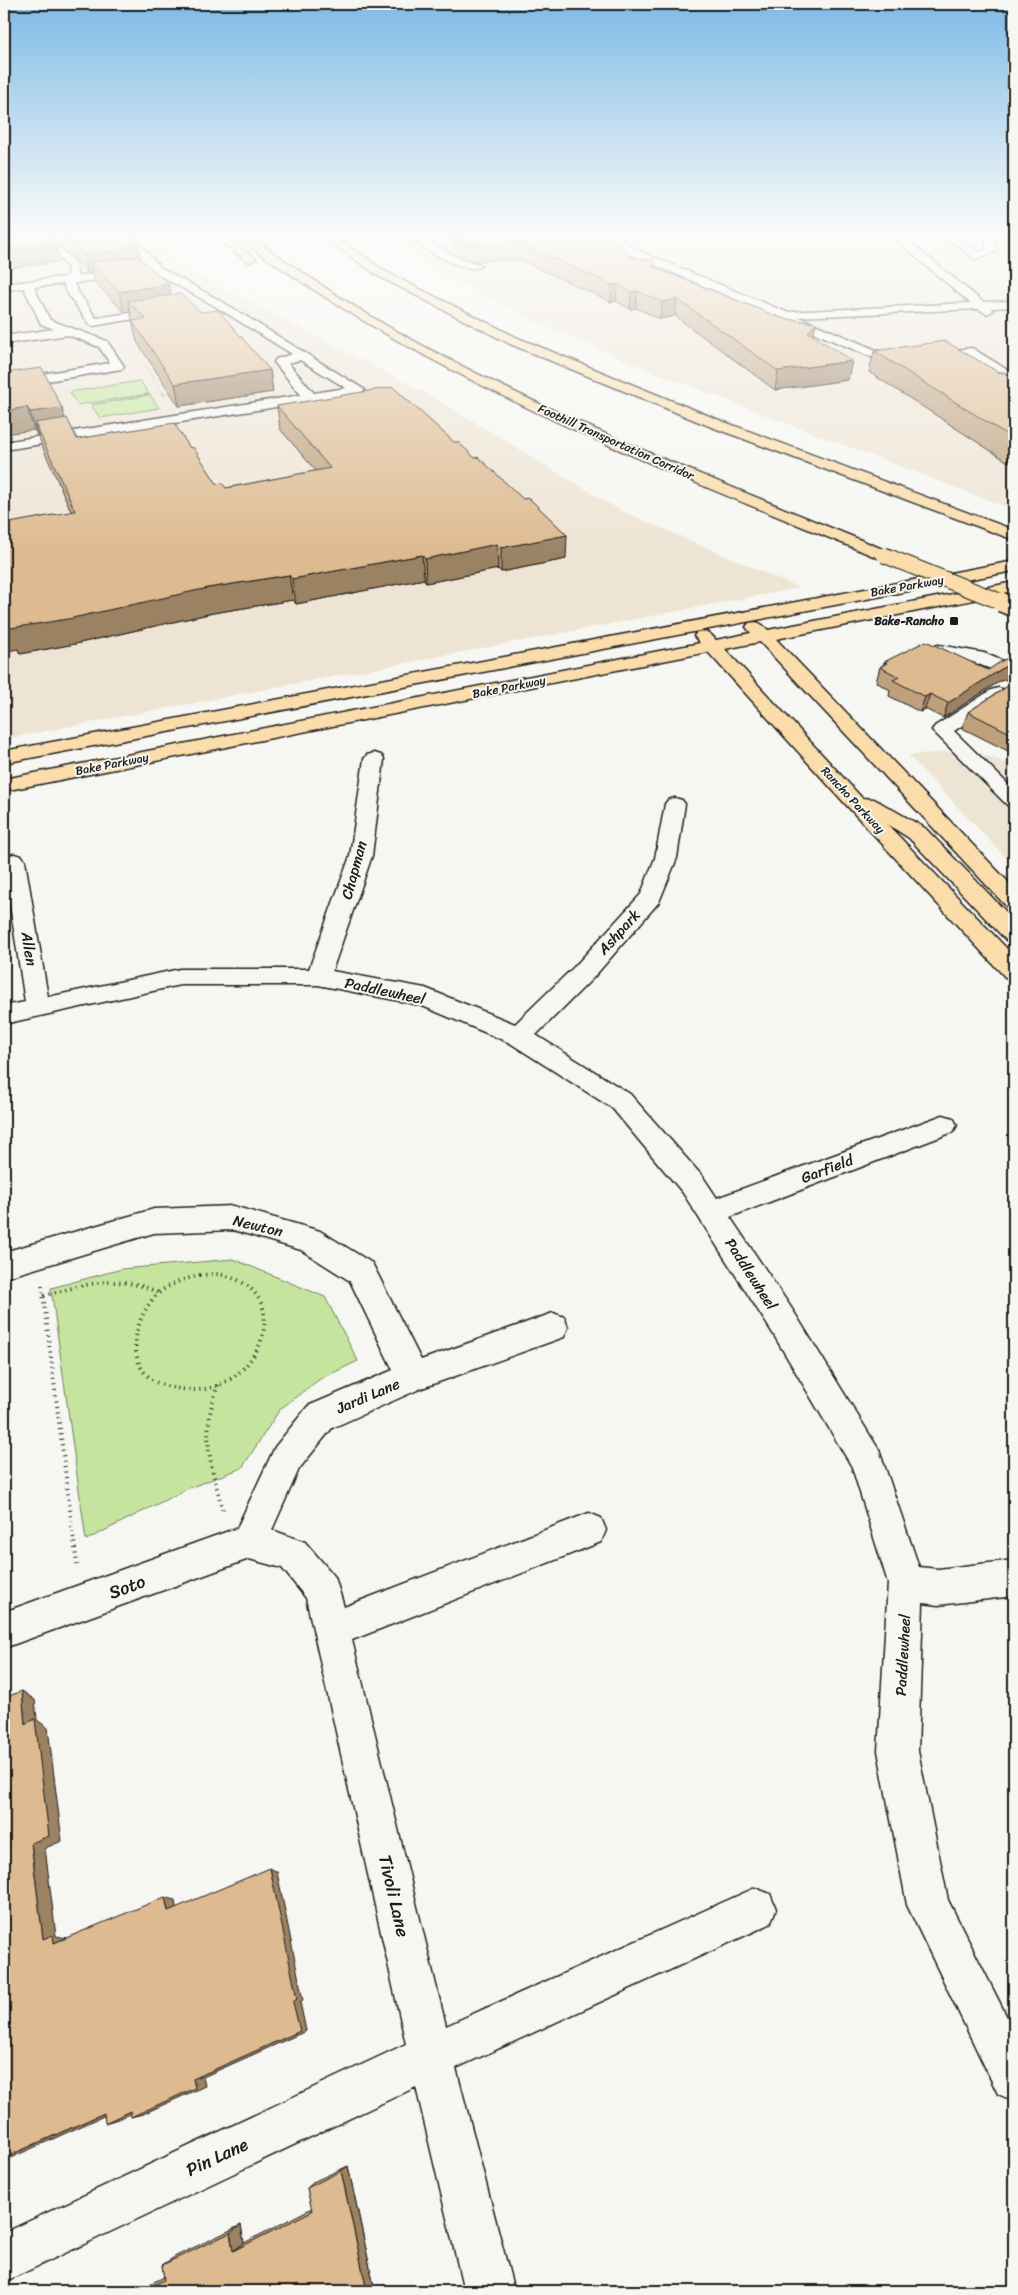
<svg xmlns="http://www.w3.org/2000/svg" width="1018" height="2295" viewBox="0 0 1018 2295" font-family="Sriracha,sans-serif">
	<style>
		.built { fill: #eee4d4 }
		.green { fill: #c5e59e; stroke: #70805d }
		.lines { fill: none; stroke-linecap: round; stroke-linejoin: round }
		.minor-casing { stroke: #1c1c1c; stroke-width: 3 }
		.major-casing { stroke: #1c1c1c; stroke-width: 3 }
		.highway-casing { stroke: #1c1c1c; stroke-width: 3 }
		.path-far2 { stroke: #1c1c1c; stroke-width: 1; stroke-dasharray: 0.5 2; stroke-linecap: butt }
		.path-far1 { stroke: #1c1c1c; stroke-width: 2; stroke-dasharray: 0.5 2; stroke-linecap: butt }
		.path { stroke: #1c1c1c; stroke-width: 4; stroke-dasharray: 1 4.5; stroke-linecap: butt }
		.minor { fill: #f6f6f2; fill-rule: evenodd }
		.major { fill: #faddab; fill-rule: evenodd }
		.highway { fill: #faddab; fill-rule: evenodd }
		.highway-bridge-far1-casing { stroke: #1c1c1c; stroke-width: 17; stroke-linecap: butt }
		.highway-bridge-casing { stroke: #1c1c1c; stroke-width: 22; stroke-linecap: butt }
		.highway-bridge-far1 { stroke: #faddab; stroke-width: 15 }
		.highway-bridge { stroke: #faddab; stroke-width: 19 }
		.wall { fill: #bea07b; stroke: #1c1c1c }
		.shaded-wall { fill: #9b8264; stroke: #1c1c1c }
		.building { fill: #ddba8f; stroke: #1c1c1c }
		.poi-dot { fill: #1c1c1c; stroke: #f6f6f2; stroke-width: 2 }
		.labels { text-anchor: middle; stroke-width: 4; stroke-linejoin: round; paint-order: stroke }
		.far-street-label { font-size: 12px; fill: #1c1c1c; stroke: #f6f6f2 }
		.far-poi-label { font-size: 12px; font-weight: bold; fill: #1c1c1c; stroke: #f6f6f2; text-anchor: end }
		.street-label { font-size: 15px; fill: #1c1c1c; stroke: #f6f6f2 }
		.near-street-label { font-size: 18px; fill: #1c1c1c; stroke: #f6f6f2 }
	</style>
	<rect width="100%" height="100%" fill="#f6f6f2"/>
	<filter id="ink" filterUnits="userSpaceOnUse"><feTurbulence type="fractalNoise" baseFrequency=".02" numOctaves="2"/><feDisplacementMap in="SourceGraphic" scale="10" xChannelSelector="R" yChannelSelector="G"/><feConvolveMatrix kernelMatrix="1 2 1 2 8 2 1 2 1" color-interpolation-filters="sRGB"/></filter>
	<g filter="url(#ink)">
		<path class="built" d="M4 234H145L181 266 431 396 618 509 799 588 4 739Z
			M387 234H1014V510L646 369 536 322 428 267Z
			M969 750 1014 765V866L908 755Z"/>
		<path class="green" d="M140 381 149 394 77 405 70 392Z
			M150 395 159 408 100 418 91 405Z
			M233 1259 325 1297 358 1361 320 1379 280 1409 242 1468 189 1488 86 1540 51 1288 122 1269Z"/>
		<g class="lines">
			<defs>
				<path id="minor" d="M33 234H44L76 263 77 276 135 271V275L131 276 74 283 77 290 96 318 169 307 175 310 169 313 93 326 89 324 65 290 64 284 34 287 50 320 107 341 124 366 122 369 4 388V380L110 363 99 347 68 335 4 344V336L54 329 41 324 24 288 4 290V284L65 277 68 274 67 266Z
					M120 234H131L161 268 221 301 365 390 358 394 4 450V442L301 395 274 362 276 359 292 354 213 305 153 272ZM300 360 346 388 314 393 288 363Z
					M405 234H417L464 261 480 264 481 266C469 277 415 245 405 234Z
					M608 234H619L634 249 786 312 970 303 889 234H900L983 302 1014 301V307L991 308 993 311 987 314 978 309 798 317 881 352 905 356 972 348 1014 374V383L966 355 905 364 874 358 626 253Z
					M950 234H962L959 237 977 252 987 249 985 238 979 234H992L995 237 997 251 975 259 948 239 947 237Z
					M939 645 984 653 1012 665 1014 670 1006 675 973 662 933 654 930 650 933 646Z
					M998 688 1005 690 1007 694 1005 698 954 731 1014 790V807L1007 805 932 730 935 726 991 690Z
					M374 753 381 755 384 759 372 856 332 971 425 988 515 1024 576 965 641 894 655 858 665 804 668 800 675 798 682 800 685 804 677 858 659 902 594 977 536 1035 630 1094 703 1177 717 1198 943 1115 953 1118 957 1125 953 1132 730 1217 794 1312 879 1450 919 1567 938 1569 1014 1560V1596L938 1605 923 1603 918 1751 948 1900 1014 2031V2101L998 2094 907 1905 878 1751 888 1583 852 1467 772 1332 683 1193 612 1108 510 1043 420 1005 318 985H180L4 1024V1006L25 1002 4 866 6 856 14 854 22 856 25 861 48 997 180 969H309L350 856 364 759 367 755Z
					M233 1206 320 1231 372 1263 421 1360 553 1313 564 1317 568 1327 564 1337 422 1388 332 1428 299 1469 272 1530 305 1542 335 1577 344 1607 589 1513 601 1518 606 1530 601 1542 352 1640 446 2026 755 1888 770 1894 776 1909 770 1924 456 2068 514 2291H464L416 2087 4 2282V2233L406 2044 306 1598 282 1568 249 1559 4 1648V1612L237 1528 275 1447 308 1406 393 1370 350 1281 301 1250 233 1230 154 1233 4 1278V1252L154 1209Z"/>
				<path id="major" d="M1014 561V571L4 763V751Z
					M1014 582V592L776 639 1014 888V908L1006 906 760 642 725 649 862 798 874 799 925 828 1014 920V942L1006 940 909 838 887 824 1014 956V979L1005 977 849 808 708 652 4 791V779L700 643 694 636 697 632C707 630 710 633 716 640L751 633 746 627 749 623C758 621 761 623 768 630Z"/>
				<path id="highway" d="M211 234H223L256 259 251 262 247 261Z
					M235 234H247C295 268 344 302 396 331 554 419 723 483 890 552L892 555 890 558H878C697 483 512 412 344 309 317 292 291 275 265 257 255 250 243 243 235 234Z
					M319 234H331L388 273 518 338 719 420 1014 530V540L709 426 510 344 380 277Z"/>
			</defs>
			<use href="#minor" class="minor-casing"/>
			<use href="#major" class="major-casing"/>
			<use href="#highway" class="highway-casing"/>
			<path class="path-far2" d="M144 365 164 395"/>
			<path class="path-far1" d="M163 393 166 397"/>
			<path class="path" d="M200 1275C207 1275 216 1273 223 1275 300 1294 258 1388 196 1390 188 1390 178 1389 170 1387 122 1377 130 1319 159 1293 170 1283 186 1279 200 1275Z
				M42 1286 77 1565
				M44 1296C85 1284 119 1273 159 1293
				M218 1385C200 1436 210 1461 223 1511"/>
			<use href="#minor" class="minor"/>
			<use href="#major" class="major"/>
			<use href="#highway" class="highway"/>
			<defs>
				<path id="highway-bridge-far1" d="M884 555 1004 603"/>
				<path id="highway-bridge" d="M1001 602 1014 607"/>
			</defs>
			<use href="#highway-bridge-far1" class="highway-bridge-far1-casing"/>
			<use href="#highway-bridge" class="highway-bridge-casing"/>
			<use href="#highway-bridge-far1" class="highway-bridge-far1"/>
			<use href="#highway-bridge" class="highway-bridge"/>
		</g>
		<path class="wall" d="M46 234H129L138 245 141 259 171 295 201 312 270 370 273 392 179 406 137 342 130 311 124 312 95 282 93 272 87 273 77 262Z
			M447 234H609L632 258 655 260 654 267 781 318 816 323 813 336 848 380 775 390 675 316 660 319 636 308 630 309 616 301 611 302 520 260 476 261 463 258Z
			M874 351 1014 374V461L1008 462 869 372Z
			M4 373 65 419 77 439 190 448 217 484 226 488 316 471 280 429 277 406 566 559 501 572 498 569 426 583 424 579 296 604 293 600 213 613 75 644 20 654 18 649 71 511 42 446 38 435H37Z
			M1014 660V681L1009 679 1000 681 943 718 925 709 920 712 889 696 890 690 876 682 880 667 883 665 884 662 988 670Z
			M1014 682V754L962 728 968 712Z
			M348 2166 375 2291H135L164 2277 162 2265 176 2256 241 2225 244 2243 312 2208 307 2188 315 2181Z"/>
		<path class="shaded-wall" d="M56 243 60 262 4 269V250Z
			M138 245 141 264 90 262 93 272 87 273 82 254Z
			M169 284 173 304 128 301 130 311 124 312 119 292Z
			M617 284 616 301 611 302 612 285Z
			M637 291 636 308 630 309 631 292Z
			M677 299 675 316 660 319 662 302Z
			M816 323 812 341 808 332Z
			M852 361 848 380 775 390 778 371Z
			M270 370 273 392 179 406 175 384Z
			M27 407 34 430 4 434V411Z
			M62 408 68 430 35 423 38 435H37L30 412Z
			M1014 443V461L1008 462Z
			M567 535 566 559 501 572V548Z
			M497 544 498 569 426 583 425 559Z
			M422 555 424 579 296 604 292 579Z
			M289 575 293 600 213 613 75 644 20 654 18 649 4 652V625L208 588Z
			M1014 664 1009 679 1000 681 943 718 948 703 1006 666Z
			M930 694 925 709 920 712 925 697Z
			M22 1691 35 1700 37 1720 48 1728 62 1841 45 1848 56 1936 67 1938 54 1943 43 1939 31 1843 25 1724Z
			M270 1868 277 1872 303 2000 300 2002 306 2031 203 2077 205 2086 143 2114 131 2117 193 2079 293 2002Z
			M165 1897 175 1900 177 1915 168 1911Z
			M142 2109 118 2119 105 2123 130 2111Z
			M117 2110 4 2161V2158L104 2113Z
			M348 2166 375 2291H367L341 2171Z
			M241 2225 244 2243 233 2251 230 2233Z"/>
		<path class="building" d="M4 234H46L56 243 4 250Z
			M63 234H129L138 245 126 246 129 249 82 254 73 243Z
			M457 234H609L632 258 655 260 653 267 781 318 816 323 808 332 852 361 778 371 677 299 662 302 637 291 631 292 617 284 612 285 520 244 475 245 463 242Z
			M138 257 169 284 119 292 90 262Z
			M180 294 201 312 218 310 270 370 175 384 132 321 146 319 128 301Z
			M945 341 998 372 1014 374V439L874 351Z
			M42 368 62 408 30 412 27 407 4 411V373Z
			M393 387 454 442H458L475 458 478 457 523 499 529 498 567 535 501 548 497 544 425 559 422 555 292 579 289 575 208 588 68 619 11 628 9 624 4 625V524L75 511 35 423 67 418 77 439 174 423 190 448 193 447 217 484 222 483 226 488 330 468 277 406Z
			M926 641 988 670 1005 659 1013 661 1014 660V664L1006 666 948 703 930 694 925 697 893 680 899 677 880 667 887 663 884 662Z
			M1014 682V735L968 712Z
			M22 1691 25 1724 35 1719 49 1836 31 1843 43 1939 53 1935 54 1943 165 1897 168 1911 270 1868 297 1999 293 2002 300 2031 193 2079 195 2088 131 2117 130 2111 105 2123 104 2113 4 2158V1698Z
			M341 2171 367 2291H142L164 2280 162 2265 230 2233 233 2251 312 2211 307 2188Z"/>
	</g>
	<linearGradient id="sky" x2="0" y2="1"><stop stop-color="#7fbae6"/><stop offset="0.42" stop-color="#fbfbf9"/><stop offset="1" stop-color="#fbfbf9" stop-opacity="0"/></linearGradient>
	<rect width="1018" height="555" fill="url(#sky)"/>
	<rect class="poi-dot" x="949" y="616" width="10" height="10" rx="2.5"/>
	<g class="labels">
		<g class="far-street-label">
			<text transform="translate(616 442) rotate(24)" y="4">Foothill Transportation Corridor</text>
			<text transform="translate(907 586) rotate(-10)" y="4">Bake Parkway</text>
			<text transform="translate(509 687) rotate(-11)" y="4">Bake Parkway</text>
			<text transform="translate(112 764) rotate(-11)" y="4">Bake Parkway</text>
			<text transform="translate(853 800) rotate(47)" y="4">Rancho Parkway</text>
		</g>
		<g class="far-poi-label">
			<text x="944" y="625">Bake-Rancho</text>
		</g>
		<g class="street-label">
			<text transform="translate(354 870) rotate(-75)" y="5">Chapman</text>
			<text transform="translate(619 932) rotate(-48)" y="5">Ashpark</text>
			<text transform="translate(29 949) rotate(81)" y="5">Allen</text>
			<text transform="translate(385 991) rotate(12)" y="5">Paddlewheel</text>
			<text transform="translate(827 1169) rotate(-21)" y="5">Garfield</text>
			<text transform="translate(258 1226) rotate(14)" y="5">Newton</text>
			<text transform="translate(751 1274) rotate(57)" y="5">Paddlewheel</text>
			<text transform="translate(368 1396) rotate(-23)" y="5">Jardi Lane</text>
			<text transform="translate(903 1655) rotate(-87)" y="5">Paddlewheel</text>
		</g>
		<g class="near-street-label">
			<text transform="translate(127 1587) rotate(-20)" y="6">Soto</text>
			<text transform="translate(394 1896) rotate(77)" y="6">Tivoli Lane</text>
			<text transform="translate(217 2157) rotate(-25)" y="6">Pin Lane</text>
		</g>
	</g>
	<rect width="1018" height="2295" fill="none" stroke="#f6f6f2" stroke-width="20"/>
	<rect x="10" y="10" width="998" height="2275" fill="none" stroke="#1c1c1c" stroke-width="2" filter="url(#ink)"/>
</svg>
